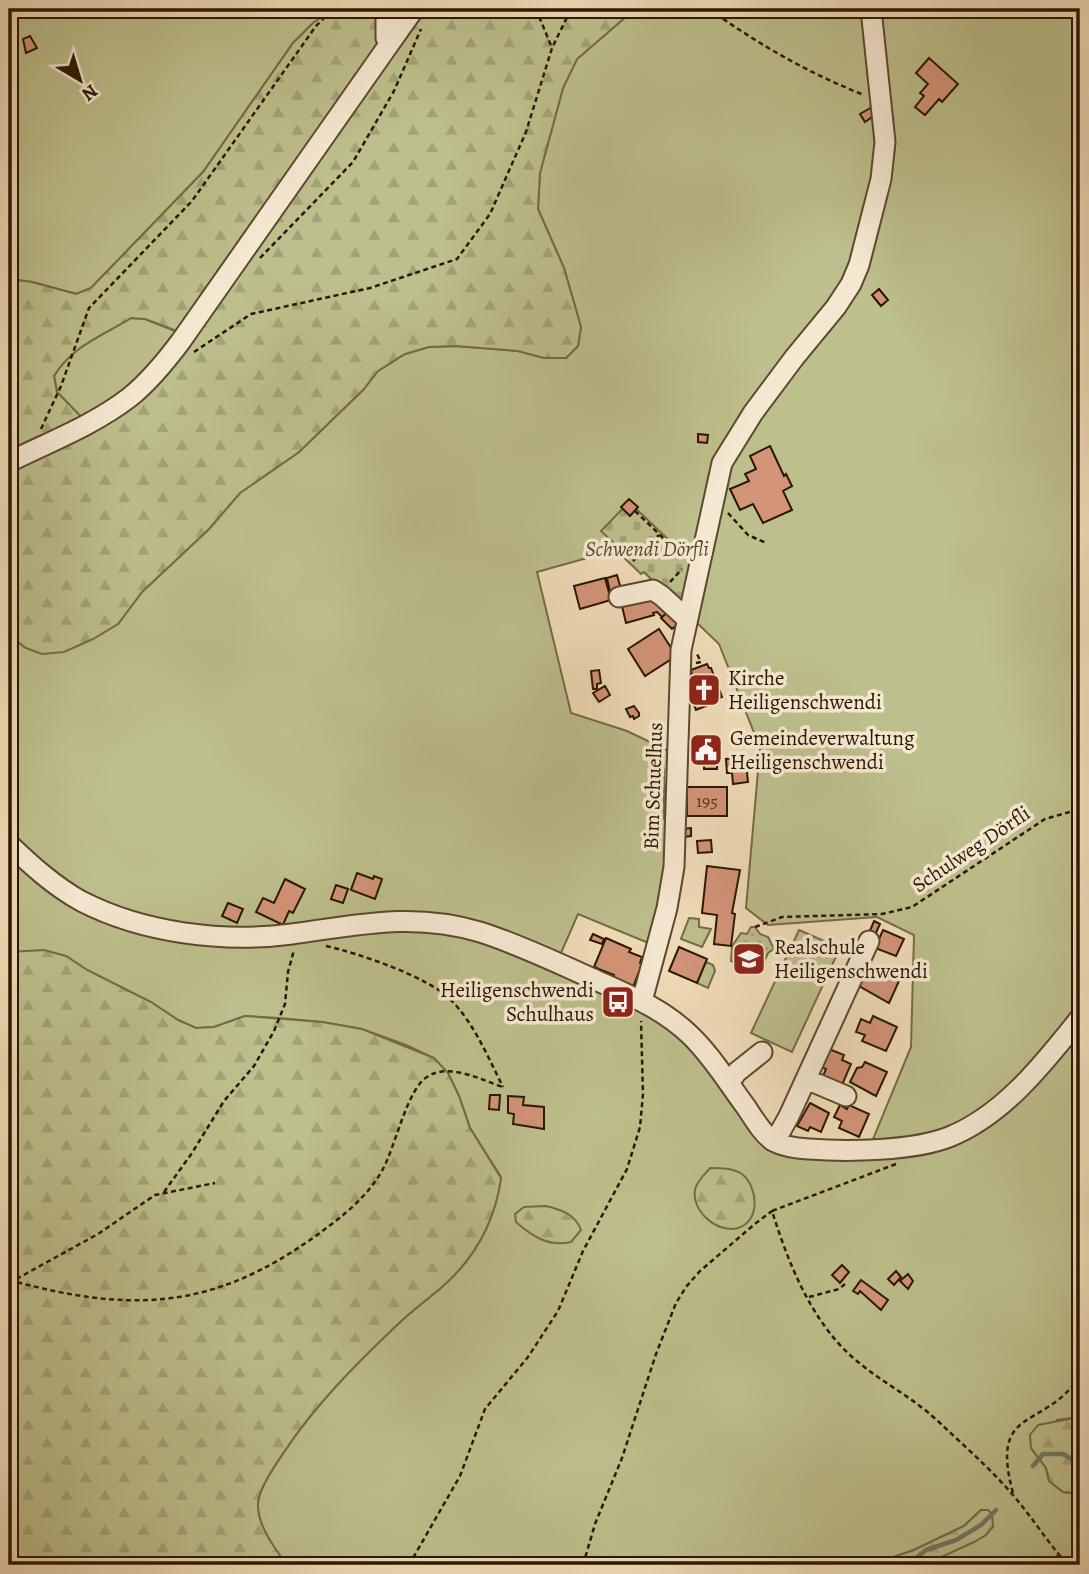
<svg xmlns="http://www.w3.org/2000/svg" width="1089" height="1574" viewBox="0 0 1089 1574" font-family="Alegreya,serif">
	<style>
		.green { fill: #bdbf8c; stroke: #746b46; stroke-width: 2; fill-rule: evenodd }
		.forest { fill: url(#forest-firs); stroke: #746b46; stroke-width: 2; fill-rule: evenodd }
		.cemetery { fill: url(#cemetery-stones); stroke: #746b46; stroke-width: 2 }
		.park { fill: url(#park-dots); stroke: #746b46; stroke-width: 2 }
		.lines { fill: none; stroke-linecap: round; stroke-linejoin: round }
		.stream { stroke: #6e7a65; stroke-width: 4.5 }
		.building { fill: #d39478; stroke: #2a1700; stroke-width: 2 }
		.minor-casing { stroke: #5c482e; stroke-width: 23 }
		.path { stroke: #2a1700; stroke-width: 2.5; stroke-dasharray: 5 3.5; stroke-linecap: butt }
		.minor { stroke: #f5e8d1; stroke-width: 19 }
		.labels { text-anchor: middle; stroke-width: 7; stroke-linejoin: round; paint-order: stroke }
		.number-label { font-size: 18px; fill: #54361e }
		.park-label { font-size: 21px; font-style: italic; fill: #56492a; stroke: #f5e8d1 }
		.poi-label { font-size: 21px; fill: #2a1700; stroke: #f5e8d1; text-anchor: start }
		.street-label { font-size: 21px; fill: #2a1700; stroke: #f5e8d1 }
	</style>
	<defs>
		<pattern id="forest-firs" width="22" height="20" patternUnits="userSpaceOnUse" patternTransform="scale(1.75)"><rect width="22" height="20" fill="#bdbf8c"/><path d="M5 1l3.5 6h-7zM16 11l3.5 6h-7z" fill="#a3a377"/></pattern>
		<pattern id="cemetery-stones" width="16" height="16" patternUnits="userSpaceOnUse" patternTransform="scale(1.75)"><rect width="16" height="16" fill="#bdbf8c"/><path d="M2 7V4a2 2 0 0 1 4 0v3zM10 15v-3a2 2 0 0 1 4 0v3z" fill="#a3a377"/></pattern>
		<pattern id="park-dots" width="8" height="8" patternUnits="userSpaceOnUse" patternTransform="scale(1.75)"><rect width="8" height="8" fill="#bdbf8c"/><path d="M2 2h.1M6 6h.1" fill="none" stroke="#a3a377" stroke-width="1.8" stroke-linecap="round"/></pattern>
	</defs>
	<rect width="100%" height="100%" fill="#f0dcb8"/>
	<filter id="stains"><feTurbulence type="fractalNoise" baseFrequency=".00286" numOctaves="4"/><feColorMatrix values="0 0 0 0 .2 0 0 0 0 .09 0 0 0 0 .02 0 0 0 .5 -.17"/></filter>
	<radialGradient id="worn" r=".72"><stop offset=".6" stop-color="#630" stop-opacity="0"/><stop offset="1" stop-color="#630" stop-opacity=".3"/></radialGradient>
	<path class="green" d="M9 9H335L314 22 293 43 203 172 91 288 77 294 32 282 9 279Z
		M635 9H1080V1417L1057 1420 1031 1448 1046 1468 1049 1481 1063 1492 1080 1494V1565H924L986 1535 981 1510 964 1526 914 1550 870 1565H287C275 1549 257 1525 258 1504 258 1489 276 1464 284 1452 315 1405 356 1364 397 1325 411 1311 427 1300 442 1287 475 1258 495 1221 501 1177L470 1128 459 1096 448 1073 434 1058 406 1045 362 1029 322 1022 279 1018 245 1016 214 1027 196 1028 178 1020 151 1002 87 970 66 956 9 952V635L26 648 118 624 142 592 209 529 240 493 299 452 363 390 378 371 405 354 429 347 455 346 518 351 544 358H566L578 346 581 327 564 268 538 209 540 173 563 88 577 59ZM618 547 719 644 760 748 746 908 768 925 877 917 914 935 911 1047 869 1149 765 1133 664 1014 557 962 578 914 656 946 675 825 664 819V770L677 769V755L627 731 571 713 537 572 616 550Z
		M131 318 145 319 185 335 87 423 57 392 54 376C72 346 102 336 131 318Z
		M689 918 699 919V927L711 929 702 947 681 939Z
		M799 930 840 948 792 1052 751 1033Z
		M706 962 713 965 715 971 708 988 697 983Z"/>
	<path class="forest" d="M335 9H402L410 13 414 9H635L577 59 563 88 540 173 538 209 564 268 581 327 578 346 566 358H544L518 351 455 346 429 347 405 354 378 371 363 390 299 452 240 493 209 529 142 592 118 624 93 639 64 652 42 654 26 648 9 635V279L32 282 76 294 91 288 203 172 293 43 314 22ZM131 318 145 319 177 331 131 397 87 423 57 392 54 376C72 346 102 336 131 318Z
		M44 950 66 956 87 970 151 1002 178 1020 196 1028 214 1027 245 1016 322 1022 362 1029 434 1058 448 1073 459 1096 470 1128 501 1178C495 1221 475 1258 442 1287 427 1300 411 1311 397 1325 356 1364 315 1405 284 1452 276 1464 258 1489 258 1504 257 1525 275 1549 287 1565H9V952Z
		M710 1168C720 1168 733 1168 742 1174 758 1187 761 1221 738 1228 718 1234 691 1211 695 1190 696 1182 705 1174 710 1168Z
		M546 1206C562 1210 575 1214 581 1230L571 1242C549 1247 533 1237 516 1222L515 1214 524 1207Z
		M1080 1417V1494L1063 1492 1049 1481 1046 1468 1031 1448 1030 1435 1038 1425Z
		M981 1510H988L992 1514 993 1527 986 1535 974 1542 924 1565H870L914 1550 964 1526Z"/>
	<path class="cemetery" d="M629 502 694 564 681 608 644 572 641 574 616 550 618 547 601 531Z"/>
	<path class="park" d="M751 927H755L760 934 768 937 774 949 768 953 759 973 731 961 732 946 741 933 747 934Z"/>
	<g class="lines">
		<path class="stream" d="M1033 1466 1043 1454H1063L1080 1464
			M892 1565 916 1558 926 1550 956 1540 981 1525 996 1510"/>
	</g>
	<path class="building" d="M30 36 37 48 26 53 23 39Z
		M929 58 958 84 942 102 939 99 925 115 915 107 924 96 920 93 928 84 916 73Z
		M872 107 876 114 865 122 860 114Z
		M879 289 888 300 881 306 872 295Z
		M698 434 708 435 707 443 698 442Z
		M770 446 784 476 786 474 792 486 783 491 792 510 763 523 753 504 740 510 730 489 749 481 745 474 756 469 750 456Z
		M629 499 638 507 630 516 621 507Z
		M617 575 621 589 610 592 607 578Z
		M605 578 611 600 580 609 574 586Z
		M657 595 671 609 662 617 657 612 653 613 654 615 626 623 621 602Z
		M671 609 680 622 672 629 661 618Z
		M659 629 675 654 673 658 645 676 628 649Z
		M707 664 709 668H711L722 697 705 703 706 706 696 710 694 705 701 703 700 700 694 702 687 682 693 680 691 670Z
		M599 670 601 683 597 684V689H593L591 671Z
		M605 686 610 695 599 702 593 693Z
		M634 706 639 713V716L634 719 633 716 630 717 626 709Z
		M695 736 718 737 717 769H704V764H694Z
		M736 758V764L746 763 748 782 733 784 732 773H727L726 759Z
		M687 787H727V816H687Z
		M691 828V836L683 837 682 829Z
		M711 840 712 852 698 853 697 841Z
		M707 866 740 870 732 913 735 914 731 946 714 944 717 915 702 913Z
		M357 873 373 879 374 876 382 879 375 899 351 890Z
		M285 879 305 889 293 913 289 911 283 925 256 912 263 898 274 903Z
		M336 885 348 889 343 903 331 899Z
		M228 903 243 909 237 923 222 916Z
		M874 921 880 924 875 935 869 933Z
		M883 930 904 939 896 956 875 948Z
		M593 934 604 939 602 944 590 940Z
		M606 938 631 949 629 952 642 957 640 963 642 964 633 987 613 979 614 975 594 967Z
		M679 947 707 959 697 983 669 971Z
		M881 967 889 971 887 975 899 981 889 1003 859 986 865 973 876 978Z
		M873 1016 897 1027 886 1051 862 1041 865 1035 856 1032 861 1019 870 1023Z
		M829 1049 844 1055 842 1060 851 1064 842 1085 823 1076 826 1069 821 1067Z
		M865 1062 887 1072 876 1096 850 1082 857 1068 862 1067Z
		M490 1095H500L499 1110 489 1109Z
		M508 1096 524 1097 523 1105 544 1107V1129L513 1124 514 1114 508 1113Z
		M810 1103 829 1113 821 1132 810 1127 808 1131 797 1126Z
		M840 1105 847 1109 849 1105 869 1114 859 1137 839 1128 842 1121 834 1117Z
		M842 1265 849 1272 840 1283 832 1275Z
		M896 1271 901 1277 894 1285 888 1279Z
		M908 1274 913 1281 908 1289 900 1281Z
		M861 1280 888 1300 881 1310 860 1291 858 1294 853 1291Z"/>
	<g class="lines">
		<defs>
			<path id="minor" d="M386 9V38L390 43 414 9
				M9 462C49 442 94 425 130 397 150 381 166 361 181 341L390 43
				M619 597 653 590 662 596 687 619
				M9 844C31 865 54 886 81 901 143 933 223 943 292 934 359 925 413 912 480 932 518 944 553 961 589 977 624 993 661 1007 690 1035 712 1056 728 1083 746 1107 754 1119 762 1133 773 1141 784 1147 797 1148 809 1149 847 1152 914 1151 949 1137 1004 1115 1044 1063 1080 1018
				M642 1001 667 908 674 867 681 650 722 463 753 413 794 358 836 307 851 284 859 265 881 179 885 142 871 9
				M806 1079 846 1096
				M729 1083 737 1072 762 1052
				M775 1141 789 1116 869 941"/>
		</defs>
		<use href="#minor" class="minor-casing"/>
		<path class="path" d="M43 9 53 12 60 9
			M536 9 552 48
			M709 9C758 44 808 73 864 95
			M260 258 353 162 394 91 421 29
			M194 352 251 314 370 288 457 259 490 214 526 132 552 48 571 9
			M41 429 61 386 89 308 192 201 316 26 333 9
			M635 511 683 557
			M728 513 748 535 766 543
			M633 561 659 535
			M670 582 682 569
			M696 663 701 662 697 654
			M755 927 782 917 882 914 912 907 1045 819 1080 809
			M326 946C358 953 428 977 450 999 474 1023 488 1057 503 1087
			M896 1164 772 1211C788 1262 810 1318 850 1355 878 1381 912 1396 940 1423 964 1446 990 1468 1012 1494 1032 1517 1048 1543 1068 1565
			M164 1192 192 1153 224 1101 254 1066 274 1031 285 1004 288 972 294 950
			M9 1280C130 1313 212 1311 317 1235 343 1216 369 1196 384 1167 395 1146 408 1088 427 1077 449 1062 481 1080 503 1087
			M9 1283 98 1234 155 1195 215 1183
			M809 1297 839 1289 845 1284
			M1013 1493C989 1404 1043 1432 1080 1376
			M1057 1555 1060 1565
			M409 1565 460 1476 485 1409 528 1357 558 1311 583 1251 627 1169 640 1127 643 1094 641 1021
			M583 1565 595 1524 622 1458 656 1354 676 1303 686 1287 700 1271 756 1223 772 1211"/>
		<use href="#minor" class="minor"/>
	</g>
	<defs>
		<symbol id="church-square" viewBox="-11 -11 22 22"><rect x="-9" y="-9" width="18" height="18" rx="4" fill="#8f2418" stroke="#f5e8d1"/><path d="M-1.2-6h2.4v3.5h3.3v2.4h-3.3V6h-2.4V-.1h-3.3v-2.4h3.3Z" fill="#fff"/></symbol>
		<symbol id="civic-square" viewBox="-11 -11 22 22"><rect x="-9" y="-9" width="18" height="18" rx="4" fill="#8f2418" stroke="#f5e8d1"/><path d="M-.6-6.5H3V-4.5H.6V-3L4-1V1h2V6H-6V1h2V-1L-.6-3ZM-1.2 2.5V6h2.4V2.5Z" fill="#fff"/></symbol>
		<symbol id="school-square" viewBox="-11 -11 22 22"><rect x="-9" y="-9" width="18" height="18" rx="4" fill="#8f2418" stroke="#f5e8d1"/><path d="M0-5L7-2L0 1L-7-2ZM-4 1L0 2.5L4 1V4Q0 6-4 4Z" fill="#fff"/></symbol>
		<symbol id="bus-square" viewBox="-11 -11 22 22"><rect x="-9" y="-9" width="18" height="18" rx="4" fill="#8f2418" stroke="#f5e8d1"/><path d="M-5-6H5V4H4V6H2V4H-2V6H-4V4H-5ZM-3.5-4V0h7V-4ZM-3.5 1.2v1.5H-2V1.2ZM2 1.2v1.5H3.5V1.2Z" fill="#fff"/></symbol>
	</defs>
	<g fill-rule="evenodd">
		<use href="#church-square" x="685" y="671" width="38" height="38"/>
		<use href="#civic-square" x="687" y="731" width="38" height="38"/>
		<use href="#school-square" x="730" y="940" width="38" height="38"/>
		<use href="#bus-square" x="599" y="983" width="38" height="38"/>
	</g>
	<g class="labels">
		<g class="number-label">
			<text x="707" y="807">195</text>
		</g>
		<g class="park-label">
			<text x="647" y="556">Schwendi Dörfli</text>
		</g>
		<g class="poi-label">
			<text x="728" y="685">Kirche<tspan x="728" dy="24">Heiligenschwendi</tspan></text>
			<text x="730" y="745">Gemeindeverwaltung<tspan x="730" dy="24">Heiligenschwendi</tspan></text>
			<text x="774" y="954">Realschule<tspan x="774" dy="24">Heiligenschwendi</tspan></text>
			<text x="594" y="997" text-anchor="end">Heiligenschwendi<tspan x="594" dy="24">Schulhaus</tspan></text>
		</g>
		<g class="street-label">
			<text transform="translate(653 786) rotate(-88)" y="7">Bim Schuelhus</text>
			<text transform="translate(971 849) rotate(-34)" y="7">Schulweg Dörfli</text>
		</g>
	</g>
	<rect width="1089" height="1574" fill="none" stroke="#f0dcb8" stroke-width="35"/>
	<rect x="10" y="10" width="1068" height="1553" fill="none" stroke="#2a1700" stroke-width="3.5"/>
	<rect x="18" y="18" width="1054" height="1539" fill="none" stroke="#2a1700" stroke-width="2"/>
	<g transform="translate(80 80) rotate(142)" stroke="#f5e8d1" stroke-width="5" paint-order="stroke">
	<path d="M0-5L12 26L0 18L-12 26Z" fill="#2a1700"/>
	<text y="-10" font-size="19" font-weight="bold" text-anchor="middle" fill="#2a1700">N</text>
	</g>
	<rect width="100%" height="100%" filter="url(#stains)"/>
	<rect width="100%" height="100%" fill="url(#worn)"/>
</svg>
